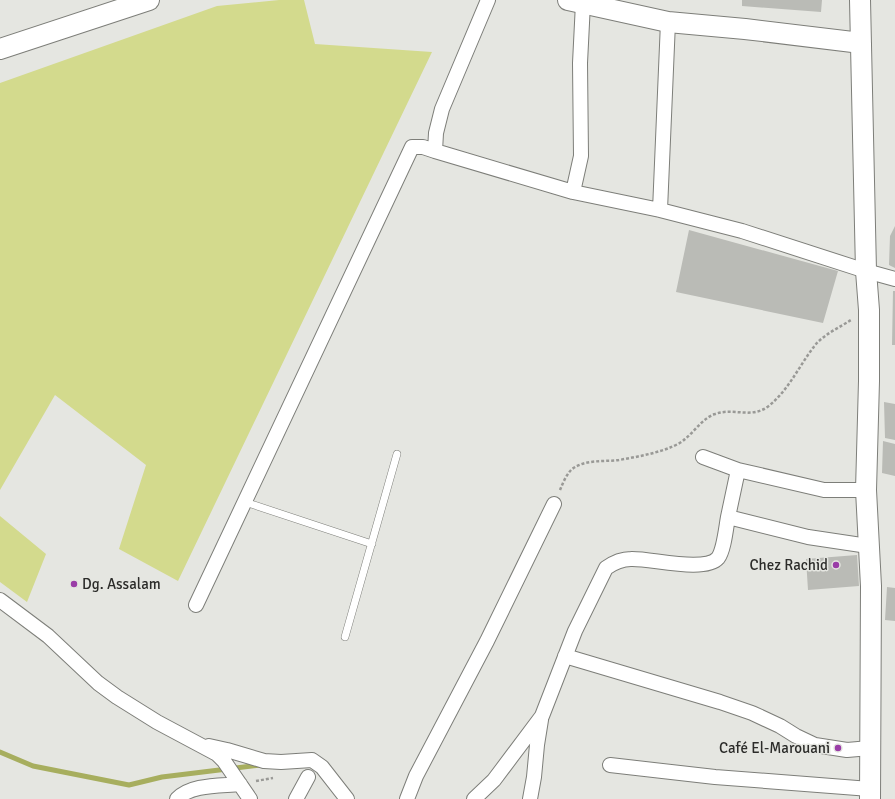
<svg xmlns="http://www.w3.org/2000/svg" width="895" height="799" viewBox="0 0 895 799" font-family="Signika,sans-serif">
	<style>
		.green { fill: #d3da8d }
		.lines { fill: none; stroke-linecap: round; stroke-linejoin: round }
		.stream { stroke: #a7ae5e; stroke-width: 5 }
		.building { fill: #babbb6 }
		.lane-casing { stroke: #7d7e79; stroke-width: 8 }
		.street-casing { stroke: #7d7e79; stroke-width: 16 }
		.secondary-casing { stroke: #7d7e79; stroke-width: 22 }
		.path { stroke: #999996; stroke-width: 2.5; stroke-dasharray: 3 2; stroke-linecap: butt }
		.lane { stroke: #fff; stroke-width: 7 }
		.street { stroke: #fff; stroke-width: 14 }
		.secondary { stroke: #fff; stroke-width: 20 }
		.poi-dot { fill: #9a3da7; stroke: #e5e6e1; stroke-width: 1.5 }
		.labels { text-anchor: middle; stroke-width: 3; stroke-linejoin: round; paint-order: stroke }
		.poi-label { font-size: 15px; fill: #2c2c2a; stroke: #e5e6e1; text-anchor: end }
	</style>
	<rect width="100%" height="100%" fill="#e5e6e1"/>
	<path class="green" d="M279 0H304L315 44 432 52 178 581 119 549 146 465 55 395 0 490V83L217 6Z
		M0 516 46 554 27 602 0 582Z"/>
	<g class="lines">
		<path class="stream" d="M0 752 33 766 129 785 162 777 261 765"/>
	</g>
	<path class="building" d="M742 0H822L821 12 742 6Z
		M895 226V268L889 265 890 236Z
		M689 230 838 271 823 323 676 292Z
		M893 291H895V345H892Z
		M884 402 895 404V440L885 438Z
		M883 441 895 444V476L882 473Z
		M857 555 859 586 808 590 806 559Z
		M887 587 895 588V621L885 620Z"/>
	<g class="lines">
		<defs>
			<path id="lane" d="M245 502 372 544
				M345 637 397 454"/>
			<path id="street" d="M488 0 442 109 436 133 435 151 573 192 660 210 742 231 866 271 895 279
				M573 192 581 156 580 63 583 3
				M660 210 668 22
				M703 457 738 470
				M728 517 738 470 824 490H866
				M0 600 48 636 98 683 117 697 157 722 217 754 224 761 250 799
				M196 605 412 147H423L435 151
				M565 656 720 702 752 713 780 726 796 736 815 745 847 750 870 748
				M209 746 227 750 264 761 281 762 312 760 322 767 347 799
				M610 765 715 777 870 789
				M177 799C191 784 220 786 240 784
				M296 799 308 777
				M407 799 416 776 487 641 554 504
				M474 799 494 780 542 716 575 631 606 568C613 563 622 559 631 559 650 558 705 573 718 558 724 550 726 528 728 517L808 537 868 546
				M530 799 534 777 537 745 541 720"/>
			<path id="secondary" d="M568 0 668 22 745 29 861 43
				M860 0 866 271 869 310V381L866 490 871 586 870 799
				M0 49 149 0"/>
		</defs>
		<use href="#lane" class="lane-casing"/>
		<use href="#street" class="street-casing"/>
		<use href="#secondary" class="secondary-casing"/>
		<path class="path" d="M560 490C563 483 566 475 572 469 586 459 603 462 619 460 636 457 653 454 669 448 674 446 681 443 685 439 695 431 703 418 715 414 734 407 752 420 770 405 790 388 800 364 816 344 825 334 840 327 851 320
			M256 781 273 778"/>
		<use href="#lane" class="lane"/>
		<use href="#street" class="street"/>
		<use href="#secondary" class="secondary"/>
	</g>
	<g class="poi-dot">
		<circle cx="836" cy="565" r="4"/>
		<circle cx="74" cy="584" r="4"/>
		<circle cx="838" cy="748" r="4"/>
	</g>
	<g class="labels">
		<g class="poi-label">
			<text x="828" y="570">Chez Rachid</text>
			<text x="82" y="589" text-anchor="start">Dg. Assalam</text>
			<text x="830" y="753">Café El-Marouani</text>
		</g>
	</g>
</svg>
